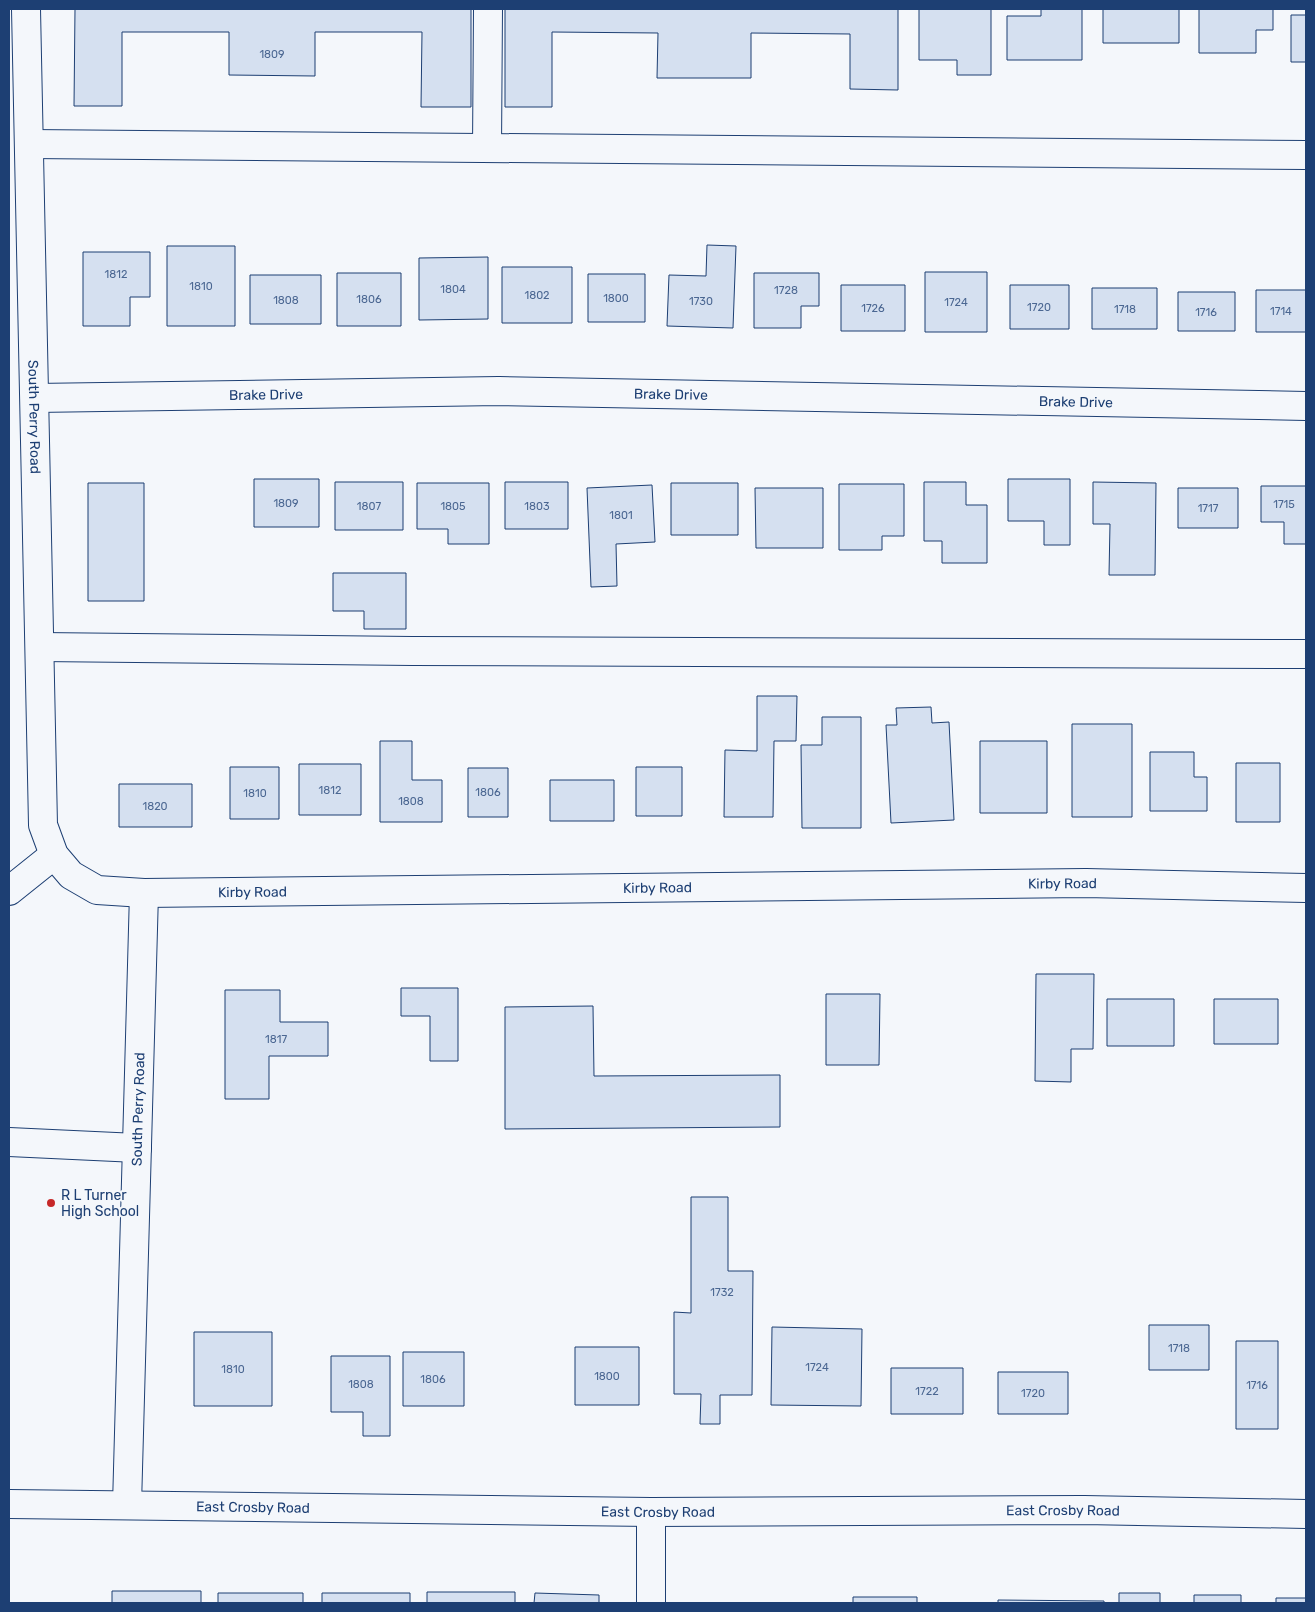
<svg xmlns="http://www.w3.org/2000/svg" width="1315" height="1612" viewBox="0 0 1315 1612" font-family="Rubik,sans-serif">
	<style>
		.building { fill: #d5e0f0; stroke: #1d3f73 }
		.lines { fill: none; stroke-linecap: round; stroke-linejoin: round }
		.minor-casing { stroke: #1d3f73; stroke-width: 30 }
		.minor { stroke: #f4f7fb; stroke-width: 28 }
		.poi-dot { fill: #c62828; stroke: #f4f7fb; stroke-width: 2 }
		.labels { text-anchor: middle; stroke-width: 4; stroke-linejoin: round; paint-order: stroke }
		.number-label { font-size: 11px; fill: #4b6792 }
		.street-label { font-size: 14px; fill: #1d3f73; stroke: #f4f7fb }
		.poi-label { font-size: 14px; fill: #1d3f73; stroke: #f4f7fb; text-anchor: start }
	</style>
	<rect width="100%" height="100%" fill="#f4f7fb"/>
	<path class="building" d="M75 9H471V107H421L422 32H315V76L229 75V32H122V106H74Z
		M505 9H898V90L850 89V34L751 33V78H657L658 33 552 32V107H505Z
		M919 9H991V75H957V60H919Z
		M1041 9H1082V60H1007V16H1041Z
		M1103 9H1179V43H1103Z
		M1199 9H1273V30H1256V53H1199Z
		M1291 15H1306V62H1291Z
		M707 245 736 246 733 328 667 326 669 275 706 276Z
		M167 246H235V326H167Z
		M83 252H150V297H130V326H83Z
		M488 257V319L419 320V258Z
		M502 267H572V323H502Z
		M925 272H987V332H925Z
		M337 273H401V326H337Z
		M754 273H819V306H801V328H754Z
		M588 274H645V322H588Z
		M250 275H321V324H250Z
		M841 285H905V331H841Z
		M1010 285H1069V329H1010Z
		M1092 288H1157V329H1092Z
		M1256 290H1306V332H1256Z
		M1178 292H1235V331H1178Z
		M254 479H319V527H254Z
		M1008 479H1070V545H1044V521H1008Z
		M335 482H403V530H335Z
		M505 482H568V529H505Z
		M924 482H966V505H987V563H942V541H924Z
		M1093 482 1156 483 1155 575H1109L1110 524H1093Z
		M88 483H144V601H88Z
		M417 483H489V544H448V529H417Z
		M671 483H738V535H671Z
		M839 484H904V536H882V550H839Z
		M652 485 655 542 616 544 617 586 591 587 587 488Z
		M1261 486H1306V544H1284V522H1261Z
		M755 488H823V548H756Z
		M1178 488H1238V528H1178Z
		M333 573H406V629H364V611H333Z
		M757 696H797L796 741H774L773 817H724L725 750 757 751Z
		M931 707 932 723 949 722 954 820 891 823 886 725H897L896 708Z
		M822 717H861V828H802L801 745H822Z
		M1072 724H1132V817H1072Z
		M380 741H412V780H442V822H380Z
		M980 741H1047V813H980Z
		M1150 752H1194V777H1207V811H1150Z
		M1236 763H1280V822H1236Z
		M299 764H361V815H299Z
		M230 767H279V819H230Z
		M636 767H682V816H636Z
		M468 768H508V817H468Z
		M550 780H614V821H550Z
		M119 784H192V827H119Z
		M1036 974H1094L1093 1049H1071V1082L1035 1081Z
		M401 988H458V1061H430V1016H401Z
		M225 990H280V1022H328V1056H269V1099H225Z
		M826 994H880L879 1065H826Z
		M1107 999H1174V1046H1107Z
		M1214 999H1278V1044H1214Z
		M593 1006 594 1076 780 1075V1127L505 1129V1007Z
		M691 1197H728V1271H753L752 1395H720V1424H700L701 1394H674V1312L691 1313Z
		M1149 1325H1209V1370H1149Z
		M772 1327 862 1329 861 1406 771 1405Z
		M194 1332H272V1406H194Z
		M1236 1341H1278V1429H1236Z
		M575 1347H639V1405H575Z
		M403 1352H464V1406H403Z
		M331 1356H390V1436H363V1412H331Z
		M891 1368H963V1414H891Z
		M998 1372H1068V1414H998Z
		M112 1591H201V1603H112Z
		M427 1592H515V1603H427Z
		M218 1593H303V1603H218Z
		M322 1593H410V1603H322Z
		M535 1593 599 1595V1603H534Z
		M1119 1593H1160V1603H1119Z
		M1194 1595H1241V1603H1194Z
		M853 1597H917V1603H853Z
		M1276 1598H1306V1603H1276Z
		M998 1600 1104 1601V1603H998Z"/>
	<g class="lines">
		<defs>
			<g id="minor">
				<path id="s1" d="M26 9 43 825 54 855 71 875 97 890 144 893 1086 883 1306 888"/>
				<path d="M30 144 1306 155"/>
				<path d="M487 148 488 9"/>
				<path id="s2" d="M35 398 499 391 1306 406"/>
				<path d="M40 647 412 651 1306 654"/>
				<path d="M9 891 54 855"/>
				<path d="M9 1142 137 1148"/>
				<path id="s3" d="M9 1504 651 1512 1084 1510 1306 1514"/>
				<path id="s4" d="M127 1505 144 893"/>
				<path d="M651 1512V1603"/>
			</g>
		</defs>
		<use href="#minor" class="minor-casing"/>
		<use href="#minor" class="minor"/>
	</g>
	<circle class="poi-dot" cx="51" cy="1203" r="5"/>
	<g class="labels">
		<g class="number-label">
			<text x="272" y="58">1809</text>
			<text x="116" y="278">1812</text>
			<text x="201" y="290">1810</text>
			<text x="453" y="293">1804</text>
			<text x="786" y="294">1728</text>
			<text x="537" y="299">1802</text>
			<text x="616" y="302">1800</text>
			<text x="369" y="303">1806</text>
			<text x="286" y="304">1808</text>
			<text x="701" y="305">1730</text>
			<text x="956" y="306">1724</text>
			<text x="1039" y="311">1720</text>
			<text x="873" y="312">1726</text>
			<text x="1125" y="313">1718</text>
			<text x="1281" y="315">1714</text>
			<text x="1206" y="316">1716</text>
			<text x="286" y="507">1809</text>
			<text x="1284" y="508">1715</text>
			<text x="369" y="510">1807</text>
			<text x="453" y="510">1805</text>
			<text x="537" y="510">1803</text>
			<text x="1208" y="512">1717</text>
			<text x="621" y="519">1801</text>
			<text x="330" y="794">1812</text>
			<text x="488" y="796">1806</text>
			<text x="255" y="797">1810</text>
			<text x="411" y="805">1808</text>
			<text x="155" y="810">1820</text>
			<text x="276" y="1043">1817</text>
			<text x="722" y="1296">1732</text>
			<text x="1179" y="1352">1718</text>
			<text x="817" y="1371">1724</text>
			<text x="233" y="1373">1810</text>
			<text x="607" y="1380">1800</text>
			<text x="433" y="1383">1806</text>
			<text x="361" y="1388">1808</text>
			<text x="1257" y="1389">1716</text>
			<text x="927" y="1395">1722</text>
			<text x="1033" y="1397">1720</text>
		</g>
		<g class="street-label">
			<text dy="5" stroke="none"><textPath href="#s2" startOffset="636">Brake Drive</textPath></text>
			<text dy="5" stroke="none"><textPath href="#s2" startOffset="231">Brake Drive</textPath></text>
			<text dy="5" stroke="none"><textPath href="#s2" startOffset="1041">Brake Drive</textPath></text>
			<text dy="5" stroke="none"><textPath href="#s1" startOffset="408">South Perry Road</textPath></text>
			<text dy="5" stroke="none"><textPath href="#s1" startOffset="1870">Kirby Road</textPath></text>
			<text dy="5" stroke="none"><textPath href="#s1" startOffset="1465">Kirby Road</textPath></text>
			<text dy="5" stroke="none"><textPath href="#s1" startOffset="1060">Kirby Road</textPath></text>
			<text dy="5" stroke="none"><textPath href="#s4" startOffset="396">South Perry Road</textPath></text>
			<text dy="5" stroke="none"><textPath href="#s3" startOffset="244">East Crosby Road</textPath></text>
			<text dy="5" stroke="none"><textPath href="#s3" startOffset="1054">East Crosby Road</textPath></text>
			<text dy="5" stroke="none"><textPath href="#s3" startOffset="649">East Crosby Road</textPath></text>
		</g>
		<g class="poi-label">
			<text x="61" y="1200">R L Turner<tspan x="61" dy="16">High School</tspan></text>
		</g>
	</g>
	<rect width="1315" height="1612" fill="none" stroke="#1d3f73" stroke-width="20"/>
</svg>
